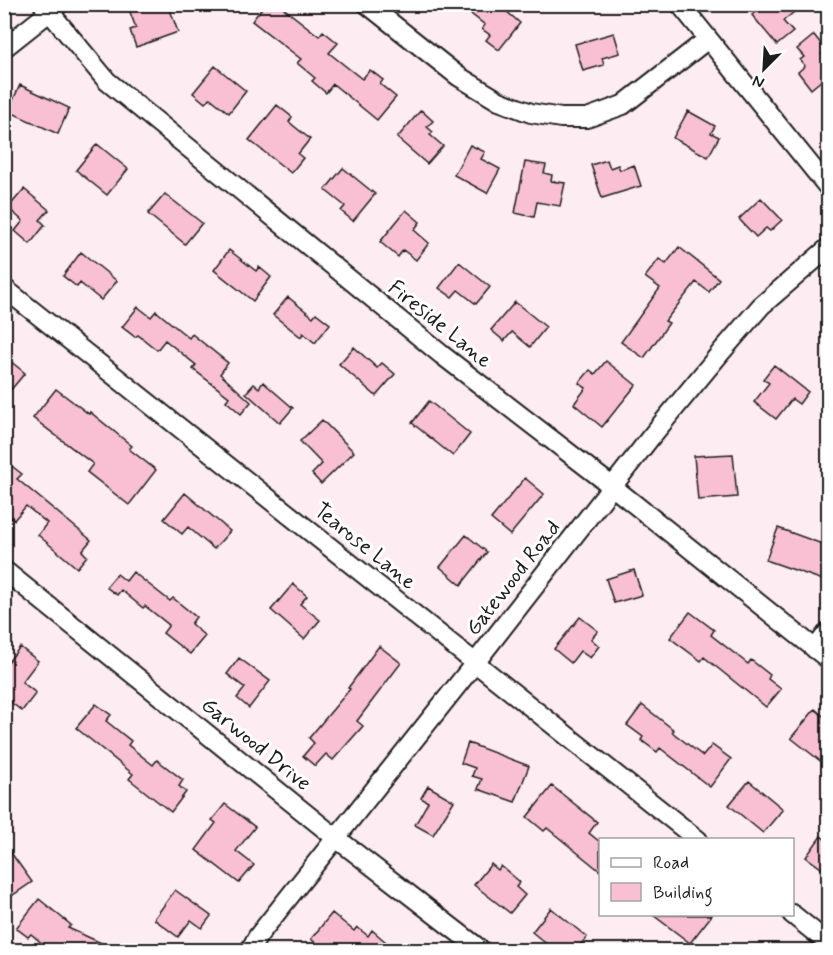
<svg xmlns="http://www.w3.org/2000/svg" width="833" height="955" viewBox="0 0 833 955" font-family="Mynerve,sans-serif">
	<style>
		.building { fill: #f9c0d4; stroke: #1c1c1c; stroke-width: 1.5 }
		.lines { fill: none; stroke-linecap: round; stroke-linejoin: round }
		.minor-casing { stroke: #1c1c1c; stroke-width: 22 }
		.minor { stroke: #fff; stroke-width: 18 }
		.labels { text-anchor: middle; stroke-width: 6; stroke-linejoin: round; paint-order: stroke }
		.street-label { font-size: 22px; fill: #1c1c1c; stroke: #fff }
	</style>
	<rect width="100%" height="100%" fill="#fdecf2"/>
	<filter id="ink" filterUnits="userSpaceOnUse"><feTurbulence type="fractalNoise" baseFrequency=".0167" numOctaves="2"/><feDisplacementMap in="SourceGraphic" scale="12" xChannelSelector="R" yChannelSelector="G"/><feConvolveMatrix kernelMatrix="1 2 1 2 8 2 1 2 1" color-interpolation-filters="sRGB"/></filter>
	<g filter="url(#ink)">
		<path class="building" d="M127 4H168L178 32 136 47 130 30 136 28Z
			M265 4H278L319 36 323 31 338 43 329 53 362 79 370 70 383 80 380 84 396 97 377 120 333 84 326 93 312 81 315 78 297 63 301 59 252 21Z
			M458 4H498L520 23 499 50 486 40 490 35 482 29 485 25Z
			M765 4H804L783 21 793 32 777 45 752 15Z
			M614 33 620 53 602 58 604 65 583 71 575 44Z
			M814 35 826 50 822 54 828 62V75L811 89 798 72 805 66 800 60 804 57 797 49Z
			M215 66 246 91 229 113 210 98 205 103 193 93Z
			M20 85 69 108 58 134 8 111Z
			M277 105 292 117 289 122 310 139 298 154 303 158 291 173 249 140Z
			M421 110 433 121 427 127 433 132 430 135 443 146 427 164 397 138Z
			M688 111 715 126 711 133 719 137 708 157 673 138Z
			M97 144 128 169 107 195 76 170Z
			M470 145 485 152 481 159 500 169 487 193 454 175Z
			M607 160 610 168 618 165 620 170 634 165 641 186 602 198 591 165Z
			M525 162 546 165 544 173 552 175 551 181 565 183 560 206 537 202 534 217 515 213Z
			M343 168 375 194 353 221 341 211 345 206 325 190Z
			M24 189 49 210 40 220 45 225 30 244 15 231 23 221 8 208Z
			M165 194 202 223 185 244 148 214Z
			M761 198 782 220 770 231 766 228 756 237 739 219Z
			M406 210 420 222 414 230 429 243 416 260 403 250 398 257 380 242Z
			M679 247 719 279 709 292 696 282 665 321 669 323 644 358 621 342 660 288 645 277 659 259 666 264Z
			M229 250 256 271 259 267 271 277 253 301 214 270Z
			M81 252 117 281 101 300 80 283 77 287 63 276Z
			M459 262 490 287 476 304 458 290 452 297 439 288Z
			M288 297 313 317 316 313 330 324 315 343 303 333 301 337 273 315Z
			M515 302 546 327 530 347 512 332 504 341 491 330Z
			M138 307 151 317 156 311 189 338 192 334 228 363 220 374 251 402 241 414 226 401 229 397 193 369 196 365 165 340 157 350 138 335 135 337 122 327Z
			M354 347 377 368 382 363 395 374 376 396 339 364Z
			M4 356 25 373 4 398Z
			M606 361 636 385 602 427 574 404 586 388 579 383 590 370 595 374Z
			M774 365 808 392 799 404 792 399 776 419 754 402 769 383 763 379Z
			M263 382 293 408 280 423 246 393 254 384 259 388Z
			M56 389 89 414 90 412 132 446 129 449 156 470 129 505 87 472 93 464 33 418Z
			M429 401 470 434 453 456 412 423Z
			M322 420 354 452 321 484 312 474 322 464 300 441Z
			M733 454 737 497 698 500 694 456Z
			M4 460 22 474 17 479 91 540 82 551 87 556 77 568 38 535 47 523 26 506 14 520 4 512Z
			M525 478 544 494 510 535 491 519Z
			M185 493 230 531 214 549 188 527 182 534 164 519Z
			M778 528 828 546V565L823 580 766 560Z
			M466 535 487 552 461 585 440 567Z
			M634 570 642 595 614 603 606 579Z
			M133 572 170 601 173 598 196 617 191 624 205 636 190 654 163 633 169 625 145 606 143 608 121 590 117 595 106 587 117 574 126 581Z
			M293 584 307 596 300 604 320 620 304 639 271 610Z
			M690 612 714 630 711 635 748 664 751 660 770 675 768 679 781 689 766 707 704 657 701 661 670 638Z
			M580 617 598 631 591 639 599 646 590 658 580 651 571 663 554 649Z
			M379 646 401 663 357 721 363 726 333 760 326 754 315 766 303 756 314 743 309 738 350 689 348 688Z
			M20 647 38 661 22 682 36 693 22 711 4 697V667Z
			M239 658 270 681 249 708 237 698 245 688 227 674Z
			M96 704 111 715 106 721 131 741 128 745 153 765 157 760 183 780 179 786 186 792 171 812 129 779 133 774 76 728Z
			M642 705 674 730 672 732 703 756 712 745 731 759 710 787 660 748 657 752 641 740 643 737 627 725Z
			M815 709 828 720V767L791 738Z
			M468 743 529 766 515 802 478 789 482 779 472 776 475 768 461 763Z
			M749 781 783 809 763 833 729 805Z
			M428 786 454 801 433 835 415 825 428 802 421 798Z
			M552 786 597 822 589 833 600 842V871L547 828 544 831 527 817Z
			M225 804 255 827 236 851 254 865 239 883 196 850 216 823 212 820Z
			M821 836 828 842V873L806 857Z
			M4 843 32 882 4 901Z
			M491 864 498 870 501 866 520 882 516 887 525 895 510 913 474 885Z
			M175 890 211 916 202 928 191 920 178 937 154 919Z
			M39 899 71 925 68 928 119 951H51L31 934 28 937 16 928Z
			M551 908 587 937 575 951H555L532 932Z
			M332 913 354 931 357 927 368 936 372 930 386 942 379 951H325L311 939Z
			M653 915H712L690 943Z"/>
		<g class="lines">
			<defs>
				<path id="minor" d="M43 4 107 81 442 355 613 487 828 659
					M367 4 458 76 499 101 531 113 561 118H587L623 105 708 39
					M680 4 828 187
					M4 48 57 6
					M4 288 698 840
					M4 570 336 838 481 950
					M815 649 828 632
					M792 914 828 943
					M250 950 258 936 475 663 650 438 722 351 761 306 828 248"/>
			</defs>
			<use href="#minor" class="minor-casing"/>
			<use href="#minor" class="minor"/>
		</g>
	</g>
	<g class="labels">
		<g class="street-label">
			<text transform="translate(441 323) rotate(39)" y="8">Fireside Lane</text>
			<text transform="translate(366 545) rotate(39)" y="8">Tearose Lane</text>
			<text transform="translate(512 577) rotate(-52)" y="8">Gatewood Road</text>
			<text transform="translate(257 743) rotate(39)" y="8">Garwood Drive</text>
		</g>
	</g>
	<rect width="833" height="955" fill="none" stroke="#fff" stroke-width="24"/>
	<rect x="12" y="12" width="809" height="931" fill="none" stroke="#1c1c1c" stroke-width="2" filter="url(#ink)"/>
	<rect x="599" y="838" width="195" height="78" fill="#ffffff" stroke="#a4a4a4" stroke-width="1.5"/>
	<rect x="611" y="858" width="30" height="9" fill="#ffffff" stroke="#a4a4a4" stroke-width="1.5"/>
	<text x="653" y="868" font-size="18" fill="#1c1c1c">Road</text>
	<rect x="611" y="883" width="30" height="18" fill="#f9c0d4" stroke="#a4a4a4" stroke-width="1.5"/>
	<text x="653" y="898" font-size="18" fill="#1c1c1c">Building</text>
	<g transform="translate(764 69) rotate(204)" stroke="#ffffff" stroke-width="4.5" paint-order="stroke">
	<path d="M0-4.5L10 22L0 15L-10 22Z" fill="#1c1c1c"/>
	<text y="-9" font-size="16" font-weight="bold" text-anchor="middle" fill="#1c1c1c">N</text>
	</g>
</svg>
